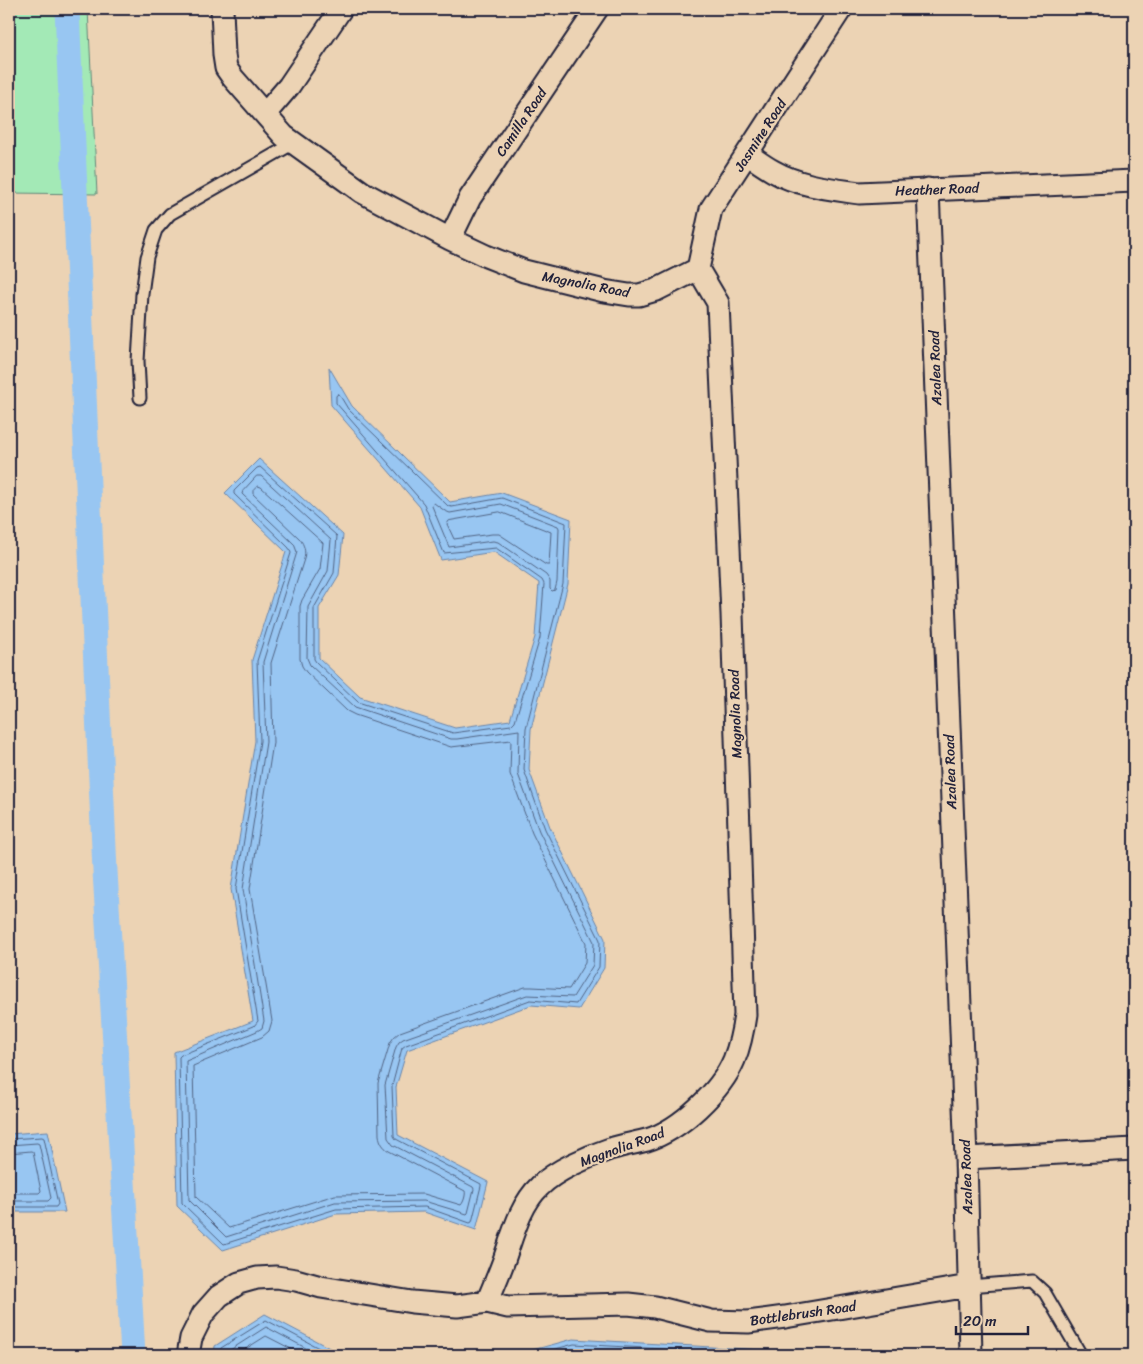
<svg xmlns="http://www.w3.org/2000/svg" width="1143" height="1364" viewBox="0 0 1143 1364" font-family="Sriracha,sans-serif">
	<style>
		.green { fill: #a3e9b6; stroke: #628678 }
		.water { fill: #98c6f2; stroke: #6984a9 }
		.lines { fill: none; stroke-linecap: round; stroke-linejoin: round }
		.shore { stroke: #516484; stroke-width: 1 }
		.canal { stroke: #98c6f2; stroke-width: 25 }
		.service-casing { stroke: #22223b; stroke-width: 15 }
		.minor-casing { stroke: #22223b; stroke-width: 25 }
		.service { stroke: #ecd3b4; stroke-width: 11 }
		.minor { stroke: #ecd3b4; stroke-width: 21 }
		.labels { text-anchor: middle; stroke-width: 4.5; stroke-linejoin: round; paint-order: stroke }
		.street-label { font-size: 14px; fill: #22223b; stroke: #ecd3b4 }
	</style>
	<rect width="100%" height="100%" fill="#ecd3b4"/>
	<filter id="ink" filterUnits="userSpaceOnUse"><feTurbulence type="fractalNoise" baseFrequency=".02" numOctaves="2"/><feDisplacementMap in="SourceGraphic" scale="10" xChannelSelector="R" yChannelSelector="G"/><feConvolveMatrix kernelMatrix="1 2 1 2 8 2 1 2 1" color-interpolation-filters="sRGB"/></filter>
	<g filter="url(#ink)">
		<path class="green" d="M9 9H88L97 194 9 193Z"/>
		<path class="water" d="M329 367 352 406 450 502 502 493 571 519 568 584 531 729 529 770 550 827 605 939 604 968 579 1009 531 1005 407 1050 396 1087 398 1135 488 1182 476 1230 424 1212 336 1214 223 1250 177 1206 174 1052 253 1021 231 889 255 741 252 660 286 552 225 493 259 459 343 535 339 575 319 608V658L360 697 455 728 510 720 535 637 539 583 494 552 441 560 420 507 331 405Z
			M48 1131 65 1212H9V1134Z
			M265 1314 339 1353 346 1355H214L215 1346Z
			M573 1339 833 1354 836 1355H514Z"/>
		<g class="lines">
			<path class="shore" d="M339 394 348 409 448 506 452 507 502 498 566 523 563 584 526 728 524 770 545 829 600 940 599 967 576 1004 530 1000 406 1045 402 1048 392 1086 394 1136 396 1139 481 1184V1186L472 1222 470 1223 425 1207 336 1209 224 1244 182 1203 179 1057 181 1055 254 1026 258 1021 236 889 260 741 257 661 291 553 289 548 234 494V491L257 468 260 467 337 536 334 573 314 608V659L316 662 358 702 453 733 511 725 515 721 540 638 544 584 542 580 496 548 444 553 424 504 336 403V396Z
				M257 476H261L331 540 328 571 308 607 307 658 310 665 355 707 451 739H457L519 730 518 774 539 831 594 942 593 965 573 997 527 995 403 1039 399 1042 396 1047 385 1085 388 1138 393 1145 473 1187 474 1189 468 1213 467 1214 424 1201 335 1202 226 1237 189 1200 186 1061 257 1031 262 1028 264 1021 243 889 266 742 263 662 297 552 294 544 242 494 243 491Z
				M258 486 261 487 323 543 320 569 302 600 300 606V659L302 666 306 672 347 711 355 715 451 747 511 740 510 774 532 833 586 943 585 963 569 989 532 987H525L400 1032 394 1037 390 1043 378 1083 379 1135C380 1142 383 1147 389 1151L465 1191C466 1194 464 1202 461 1205L424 1194 335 1195 229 1228 196 1197 193 1066 262 1037 269 1031 272 1021 250 889 273 743 271 663 304 559C306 551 304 545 300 539L253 494V491Z
				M434 503 445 511 450 513 501 504 558 526 559 528 557 582 555 590 552 591 550 589V581L546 575 498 542 493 541 449 547 432 506Z
				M500 512 551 532 549 565H546L499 534H492L454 539 447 524 449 521Z
				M9 1139 42 1137 44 1138 58 1204 56 1207H9
				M9 1145 37 1143 39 1144 51 1198 48 1201H9
				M9 1153 31 1151 33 1152 41 1191 39 1193H9
				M219 1355 221 1348 266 1320 332 1355
				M226 1355 227 1352 266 1327 319 1355
				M236 1355 266 1336 303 1355
				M533 1355 574 1344 770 1355
				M558 1355 575 1351 654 1355"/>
			<path class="canal" d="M67 9 105 871 133 1355"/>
			<defs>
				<path id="service" d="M140 398 138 361 142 294 147 257 156 230 170 214 294 143
					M969 1286 1032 1281 1045 1293 1081 1355"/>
				<path id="minor" d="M222 9 224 55 226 68 233 78 284 136 362 192 450 239 486 256 524 271 604 291 629 295H639L656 290 698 269
					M265 114 289 86 341 9
					M747 154C756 160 764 166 773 171 799 186 831 189 859 193L1134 181
					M928 189 966 1158 971 1355
					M450 239 470 198 597 9
					M698 269 711 209 841 9
					M966 1158 1134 1149
					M487 1302C493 1288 499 1274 504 1260 513 1234 520 1205 540 1186 556 1170 589 1156 610 1149 622 1145 635 1143 647 1140 680 1130 721 1091 734 1060 740 1045 743 1030 745 1015L732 614 718 303 698 269
					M188 1355 191 1338 203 1314 219 1296 239 1283 257 1278 276 1277 296 1280 321 1287 412 1302 457 1306 487 1302 508 1307 628 1304 655 1307 711 1321 748 1322 785 1317 969 1286"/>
			</defs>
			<use href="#service" class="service-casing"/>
			<use href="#minor" class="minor-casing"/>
			<use href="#service" class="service"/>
			<use href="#minor" class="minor"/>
		</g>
	</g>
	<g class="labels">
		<g class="street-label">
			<text transform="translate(521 122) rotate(-56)" y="5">Camilla Road</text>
			<text transform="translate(760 135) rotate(-57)" y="5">Jasmine Road</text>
			<text transform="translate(937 189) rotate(-2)" y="5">Heather Road</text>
			<text transform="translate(586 284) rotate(11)" y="5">Magnolia Road</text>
			<text transform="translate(935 368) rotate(-92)" y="5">Azalea Road</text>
			<text transform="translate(735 714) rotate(-92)" y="5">Magnolia Road</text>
			<text transform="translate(950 772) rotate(-92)" y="5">Azalea Road</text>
			<text transform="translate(622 1147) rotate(-20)" y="5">Magnolia Road</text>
			<text transform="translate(966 1177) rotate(-92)" y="5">Azalea Road</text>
			<text transform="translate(803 1313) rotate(-8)" y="5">Bottlebrush Road</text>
		</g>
	</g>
	<rect width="1143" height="1364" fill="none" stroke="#ecd3b4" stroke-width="30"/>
	<rect x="15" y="15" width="1113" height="1334" fill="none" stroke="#22223b" stroke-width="2" filter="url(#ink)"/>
	<path d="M956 1326v8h72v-8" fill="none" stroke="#22223b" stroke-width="2.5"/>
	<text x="963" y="1326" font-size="15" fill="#22223b" stroke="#ecd3b4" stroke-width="4" paint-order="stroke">20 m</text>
</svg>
